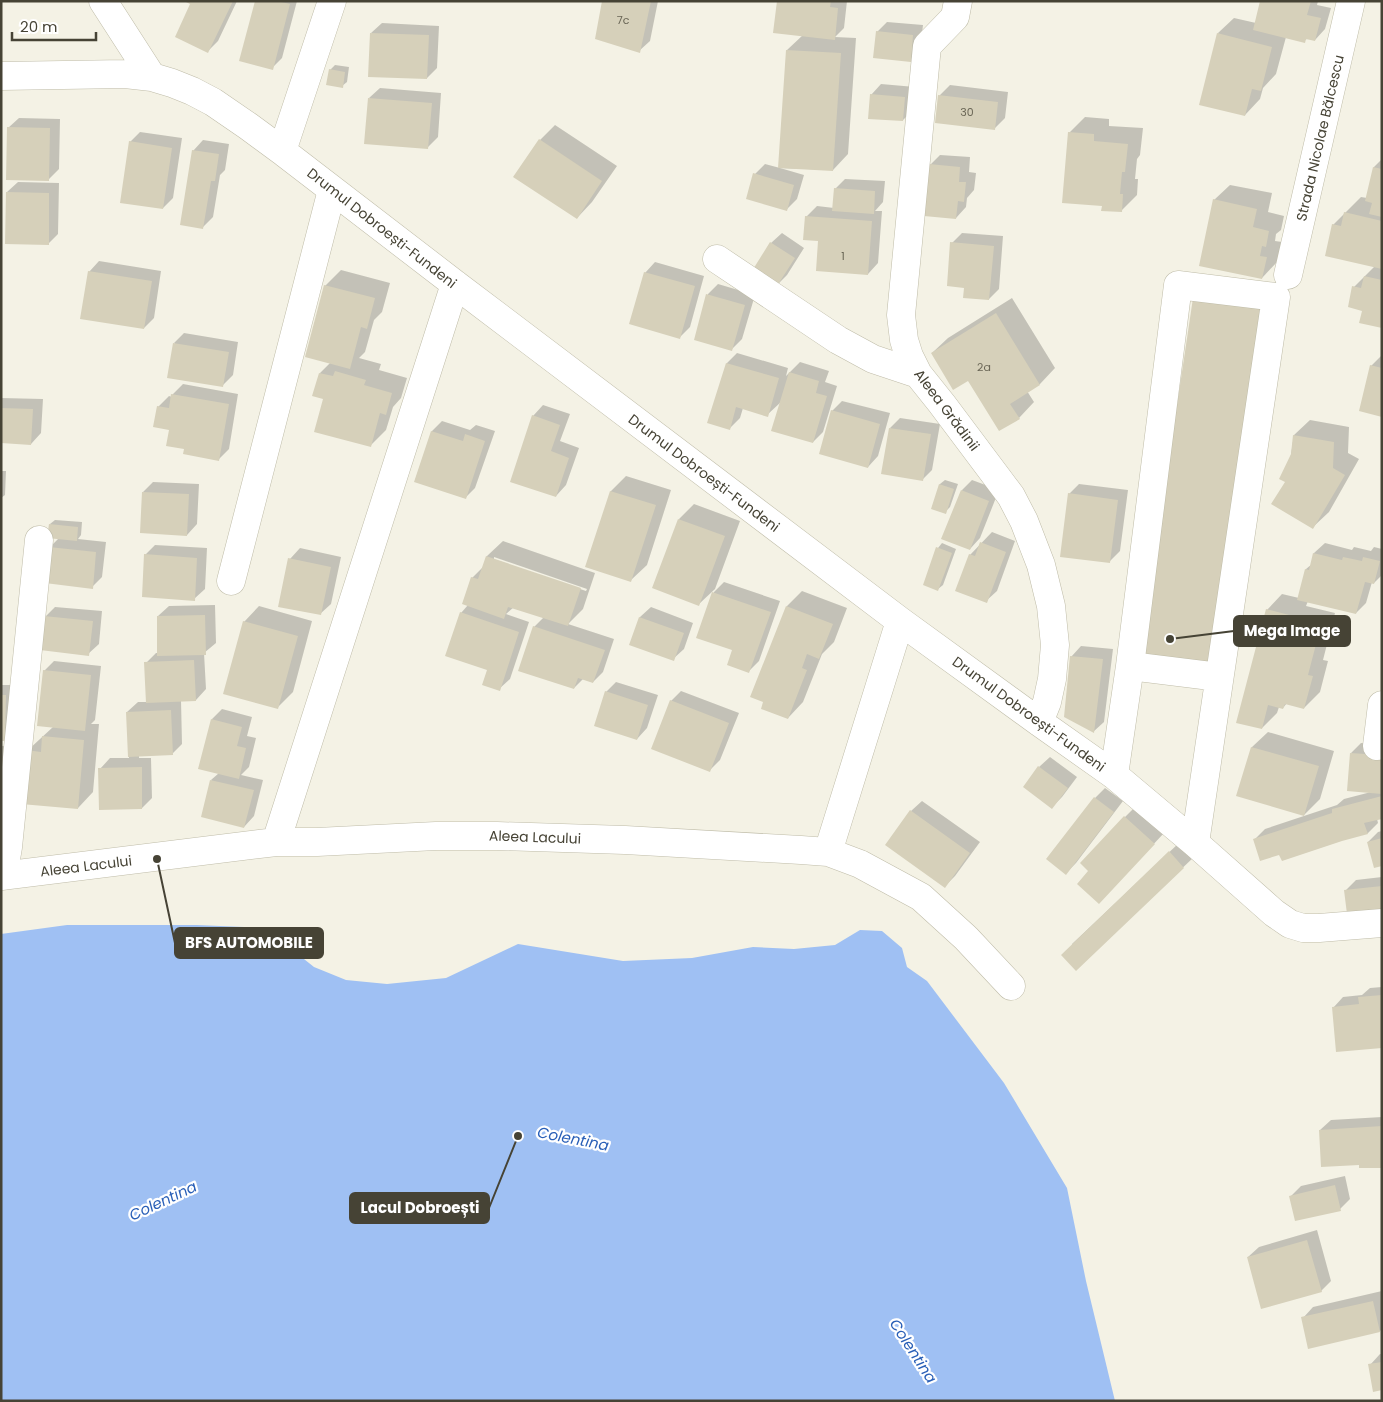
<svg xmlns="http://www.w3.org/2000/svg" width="1383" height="1402" viewBox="0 0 1383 1402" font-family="Poppins,sans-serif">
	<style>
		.water { fill: #9fc0f3 }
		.shadow { fill: #0003; fill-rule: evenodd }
		.building { fill: #d6d0ba }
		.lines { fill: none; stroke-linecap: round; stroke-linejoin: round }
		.minor-casing { stroke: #bfbca8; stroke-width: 29 }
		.minor { stroke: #fff; stroke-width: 28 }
		.labels { text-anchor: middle; stroke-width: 4.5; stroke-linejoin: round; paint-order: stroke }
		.number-label { font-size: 11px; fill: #6a6656 }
		.street-label { font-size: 14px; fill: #464335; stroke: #fff }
		.water-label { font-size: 15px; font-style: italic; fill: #295fb7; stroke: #fff }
		.leader { fill: none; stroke: #464335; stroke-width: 2 }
		.callout-dot { fill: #464335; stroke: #fff; stroke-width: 2 }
		.callout { fill: #464335; stroke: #464335; stroke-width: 2 }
		.callout-label { font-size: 15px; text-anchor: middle; font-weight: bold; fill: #fff }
	</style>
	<rect width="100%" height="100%" fill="#f4f2e5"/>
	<path class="water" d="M67 925H197L265 928 314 967 346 980 387 984 446 978 518 944 623 961 692 958 753 947 794 949 835 945 860 930 882 931 902 948 907 967 927 981 1004 1083 1067 1188 1086 1281 1115 1401H1V934Z"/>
	<path class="shadow" d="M187 1H237L218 41 208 51 192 4Z
		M256 1H297L282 58 272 68Z
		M604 1H658L650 41 639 51Z
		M778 1H847L844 28 835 37 856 38 848 154 833 170 780 168 804 175 797 199 787 209 755 174 765 164 780 168 787 50 803 35Z
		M1262 1H1318L1317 5 1331 8 1325 29 1315 40 1308 38 1304 41 1286 37 1276 74 1263 88 1260 99 1245 115 1218 33 1234 18 1256 23Z
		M887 22 923 25 920 50 910 60 877 32Z
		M382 23 439 26 437 68 427 78 371 33Z
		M335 65 349 67 347 82 342 86 330 70Z
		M881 84 915 87 913 110 903 120 871 95Z
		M950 85 1008 92 1005 118 995 128 939 96Z
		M380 88 441 93 438 137 428 147 369 98Z
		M1085 117 1109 119V126L1143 128 1140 155 1137 159 1135 179H1138L1137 195 1121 211 1103 205 1069 133Z
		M19 118 60 119 59 169 49 179 8 128Z
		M555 125 617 166 592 202 577 218 540 140Z
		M140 132 182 138 173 198 163 208 130 142Z
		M203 140 229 144 225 170 220 175 213 217 202 228 193 151Z
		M940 155 970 157 969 172 976 173 974 190 967 198 966 207 956 218 930 165Z
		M1382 159V327L1364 310 1354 287 1375 266 1333 225 1361 197 1367 198 1374 167Z
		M845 179 885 181 883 202 875 211H882L878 263 868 274 820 239 806 217 817 206 834 208 835 189Z
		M18 182 59 183 58 234 48 244 7 192Z
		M1230 185 1272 193 1268 212 1284 216 1281 230 1276 234 1275 241 1282 242 1277 262 1262 278 1214 200Z
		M782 233 804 248 787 275 777 285 771 243Z
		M962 233 1003 236 999 289 989 299 952 243Z
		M99 261 161 271 154 318 144 328 89 272Z
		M655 262 704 276 690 327 680 337 645 273Z
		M341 270 390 283 382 312 374 320 365 352 359 358 381 364 379 370 407 378 401 398 393 407 386 430 370 446 325 398 320 373 330 363 325 286Z
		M718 284 755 295 742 339 732 349 695 339 708 294Z
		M1012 298 1055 368 1040 384 1027 391 1034 402 1019 418 969 379 932 353 948 338Z
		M184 333 238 342 233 375 222 386 174 343Z
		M737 353 788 368 786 376 800 362 829 371 825 382 837 386 823 432 813 442 781 402 767 415 743 408 740 418 729 429 727 363Z
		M1382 355V415L1371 366Z
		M183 384 238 394 229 449 219 459 185 448 158 407 169 396 172 397V395Z
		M1 398 43 399 41 433 31 444 1 442Z
		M842 401 890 413 878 456 868 467 831 412Z
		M543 405 570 414 560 441 579 448 566 485 556 496 533 416Z
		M900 418 940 424 932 470 922 480 890 428Z
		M1310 420 1349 427 1348 453 1359 459 1329 512 1313 527 1287 481 1294 435Z
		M442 421 470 430 476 425 495 431 475 488 465 498 415 481 432 431Z
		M1 471H6L5 495 1 498Z
		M626 476 671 490 647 565 631 580 587 566 611 491Z
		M945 480 958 484 950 507 945 512 932 508 940 484Z
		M972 480 999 490 980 538 970 549 962 490Z
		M153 482 199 484 197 524 187 535 143 492Z
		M1079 484 1128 490 1120 551 1110 561 1069 494Z
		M694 504 740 521 715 589 699 604 679 519Z
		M55 520 82 522 81 535 78 539 106 542 102 577 92 587 50 547 59 538 50 524Z
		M992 532 1015 541 997 591 986 601 970 555Z
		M503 541 595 573 583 609 568 624 614 639 603 672 593 682 583 679 574 688 534 627 544 617 514 607 506 614 529 622 510 679 499 689 461 613 468 605 472 578 484 566 487 556ZM494 557 587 589 586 591 494 560Z
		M942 543 956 549 943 585 938 589V548Z
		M1325 543 1352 550 1354 547 1371 551 1374 547 1382 549V575L1374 583 1372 582 1366 603 1356 613 1308 601 1306 606 1335 613 1323 660 1328 661 1320 692 1304 708 1287 703 1283 708 1279 707 1277 713 1262 728 1267 610 1282 594 1299 598 1306 569 1312 564 1314 553Z
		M155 545 207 548 205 589 194 599 145 555Z
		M300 548 341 557 331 604 320 614 290 559Z
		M724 582 780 601 759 661 749 671 734 650 698 637 714 592Z
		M802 591 847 608 834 642 822 654 803 702 788 718 787 606Z
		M215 605 216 643 204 653 206 689 196 700H181L182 744 172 754 139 756V758H151L152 798 142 808 100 769 110 758H129L127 712 138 702H147L146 663 156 653H159L158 616 169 606Z
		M259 606 312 621 293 692 277 708 244 622Z
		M55 607 102 611 99 644 88 654 45 617Z
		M651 607 693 623 684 649 673 659 631 644 640 617Z
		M1081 646 1113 649 1104 722 1093 732 1071 657Z
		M54 661 101 666 95 720 91 724H99L93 792 78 808 27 751 53 727 44 671Z
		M616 682 658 695 647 728 637 739 606 692Z
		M1 685H16L15 729 5 740H1Z
		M681 691 739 713 720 760 710 770 671 701Z
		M222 709 252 717 247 736 256 738 249 767 241 775 263 780 254 816 244 827 211 780 219 773 212 719Z
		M1268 732 1334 751 1320 799 1304 815 1238 795 1252 747Z
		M1361 743 1382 745V818L1377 819 1378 823 1368 833 1341 840 1280 853 1255 839 1265 829 1337 805 1344 799 1371 792 1351 753Z
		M1 746H4L1 800Z
		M1050 757 1077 777 1062 797 1052 807 1039 767Z
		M1105 788 1123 801 1076 863 1066 873 1095 798Z
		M922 801 980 842 955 876 945 886 911 811Z
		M1135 807 1164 833 1109 892 1090 871 1125 817Z
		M1382 831V864L1368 842 1378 832Z
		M1180 842 1194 857 1076 969 1072 944Z
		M1382 877V908L1345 891 1356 880Z
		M1382 987V1046L1333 1008 1343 997 1362 995 1370 988Z
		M1382 1117V1166L1360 1163 1320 1130 1331 1120Z
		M1345 1176 1350 1199 1340 1209 1290 1197 1301 1186Z
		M1317 1230 1331 1281 1321 1291 1248 1257 1259 1247Z
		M1382 1291V1329L1380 1331 1303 1318 1313 1307Z
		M1380 1354H1382V1389L1370 1365Z"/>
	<path class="building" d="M184 1H233L208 53 175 37 190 4Z
		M255 1H277L290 4 273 70 239 61Z
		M602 1H651L640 53 595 39Z
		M777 1H831L830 7 838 8 835 40 773 33Z
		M1260 1H1311L1307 15 1321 18 1315 41 1306 39 1305 43 1253 30Z
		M876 31 913 35 911 62 873 58Z
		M370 33 429 35 427 79 368 77Z
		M1217 33 1272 47 1261 91 1252 89 1245 116 1199 105Z
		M786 50 841 53 833 171 778 168Z
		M329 69 345 72 343 88 326 85Z
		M870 94 905 97 903 121 868 119Z
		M938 95 998 102 995 130 935 123Z
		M368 98 432 103 428 149 364 144Z
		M7 127 50 128 49 181 6 180Z
		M1068 132 1094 134V141L1128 144 1125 172H1122L1120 194H1123L1122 212 1101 211 1102 206 1062 203Z
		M539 139 602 181 577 219 513 177Z
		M129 141 172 148 163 209 120 203Z
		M192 150 219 154 215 181H211L203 229 180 225Z
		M929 164 960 167 959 182H966L964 202 958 201 956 219 924 216Z
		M1373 167 1382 169V217L1369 214 1372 203 1365 201Z
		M753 173 794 185 787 211 746 199Z
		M834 188 875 191 874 214 832 211Z
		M6 192 49 193V245L5 244Z
		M1213 199 1257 209 1253 227 1269 231 1266 247 1262 246 1260 256 1267 257 1262 279 1199 266Z
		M1344 212 1382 221V269L1325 256 1332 224 1341 226Z
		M805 216 872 221 868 275 816 271 818 241 803 240Z
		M770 242 795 258 777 286 752 271Z
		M950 242 994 246 989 300 963 298 964 288 947 286Z
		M88 271 152 281 144 329 80 319Z
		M644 272 695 286 680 339 629 324Z
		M1364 276 1382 280V328L1359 323 1362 311 1348 307 1352 286 1361 288Z
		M324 285 375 298 367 329 361 327 350 369 305 357Z
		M706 294 745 305 732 351 694 340Z
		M1193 298 1266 309 1213 665 1140 654Z
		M996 313 1040 385 1010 404 1020 419 999 431 968 381 953 390 931 353Z
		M173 343 229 352 223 387 167 378Z
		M726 363 779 378 768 417 736 407 730 430 707 423Z
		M1370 365 1382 368V417L1359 411Z
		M335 371 366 380 364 385 392 393 386 415 380 413 371 447 314 432 323 399 312 396 319 373 333 376Z
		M789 372 819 381 816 393 827 396 813 443 771 431Z
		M171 394 229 404 219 461 183 454 184 449 166 446 169 430 153 427 157 406 169 408Z
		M1 408 33 409 31 445 1 443Z
		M831 410 880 424 868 468 819 454Z
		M532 415 560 425 551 451 569 458 556 497 510 482Z
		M889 428 931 434 923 481 881 474Z
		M431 431 463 441 465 434 485 441 466 499 414 482Z
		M1293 435 1334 442 1333 468 1345 475 1313 529 1271 504 1285 482 1279 479 1291 454Z
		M939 484 954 489 946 514 931 509Z
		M961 490 989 501 970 550 941 539Z
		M610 491 656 505 631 582 585 567Z
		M142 492 189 494 187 536 140 533Z
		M1068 493 1118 500 1110 563 1060 557Z
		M678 519 725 536 699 606 652 588Z
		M49 524 78 527 77 541 47 538Z
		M980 542 1006 552 987 603 955 591 969 554 975 556Z
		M49 547 96 552 93 589 45 583Z
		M936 547 952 553 938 591 923 585Z
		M1313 553 1342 560 1343 557 1362 561 1363 557 1380 561 1374 584 1365 582 1356 614 1297 600 1305 569 1309 570Z
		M144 554 197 558 195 601 142 597Z
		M486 556 581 588 568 626 508 607 504 619 462 604 471 577 478 579Z
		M288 558 331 567 321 615 278 607Z
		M712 592 771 612 749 673 727 665 732 650 696 638Z
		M786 606 833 624 819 659 807 654 802 668 807 670 788 719 761 709 763 702 750 697Z
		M1266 609 1293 616 1292 621 1320 629 1308 675 1313 676 1304 709 1285 704 1283 709 1268 705 1262 729 1236 723Z
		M460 612 519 632 500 691 482 685 487 670 445 656Z
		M205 615 206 655 157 656V616Z
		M44 616 93 621 89 656 40 650Z
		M639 617 684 633 674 661 629 645Z
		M243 621 298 636 278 709 223 694Z
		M533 626 605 650 593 683 578 678 574 689 518 671Z
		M1070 656 1103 659 1094 733 1064 717Z
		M194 660 196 701 146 703 144 662Z
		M43 670 91 675 85 731 37 726Z
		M605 691 648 705 637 740 594 726Z
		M1 695H6L5 741H1Z
		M670 700 729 723 710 772 651 749Z
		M171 710 173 755 128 757 126 712Z
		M211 719 242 727 237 746 246 748 239 779 198 769Z
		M42 736 84 740 78 809 21 804 26 750 41 752Z
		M1251 747 1319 766 1304 816 1236 796Z
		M1350 753 1382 755V794L1347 791Z
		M1038 766 1068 788 1052 809 1023 787Z
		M142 767V809L99 810 98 768Z
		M210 780 254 790 244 828 201 817Z
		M1382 796V819L1364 823 1368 834 1342 841 1282 861 1279 855 1260 861 1253 839 1332 813V809Z
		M1094 797 1114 812 1066 875 1046 859Z
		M910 810 970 853 945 888 885 845Z
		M1124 816 1155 844 1099 904 1077 884 1088 871 1080 863Z
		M1382 838V866L1374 868 1367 842Z
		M1169 851 1184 868 1076 971 1061 955Z
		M1382 886V910L1347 914 1344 890Z
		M1382 995V1048L1336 1052 1332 1007 1359 1004 1358 997Z
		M1382 1126V1168H1359V1165L1321 1167 1319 1130Z
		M1335 1185 1341 1211 1295 1221 1289 1196Z
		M1307 1240 1322 1292 1261 1309 1247 1257Z
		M1373 1301 1380 1332 1308 1349 1301 1317Z
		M1382 1362V1390L1373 1392 1368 1364Z"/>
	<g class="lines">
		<defs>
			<path id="minor" d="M103 1 152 77
				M958 1 955 17 927 46 901 315 904 340 909 356 918 374 942 404 1011 496 1024 521 1041 565 1051 606 1055 645 1052 679 1047 702 1039 722
				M1 76 125 74 152 77 172 83 192 91 213 102 248 126 282 151 455 284 900 621 1039 722 1114 775 1195 843 1274 913 1290 924 1303 928H1319L1382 923
				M282 151 332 1
				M717 259 838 340 873 359 918 374
				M1288 275 1351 1
				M231 581 332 190
				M1130 666 1219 677
				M1377 746 1382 705
				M1114 775 1130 666 1178 285 1276 297 1195 843
				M276 842 455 284
				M828 852 900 621
				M1 876 276 842H317L436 836H497L625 840 801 850 828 852 860 864 921 897 966 938 1011 986
				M3 876 8 847 39 540"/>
		</defs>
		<use href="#minor" class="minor-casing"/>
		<use href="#minor" class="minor"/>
	</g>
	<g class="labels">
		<g class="number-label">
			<text x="623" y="24">7c</text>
			<text x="967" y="116">30</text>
			<text x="843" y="260">1</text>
			<text x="984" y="371">2a</text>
		</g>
		<g class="street-label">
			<text transform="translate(1320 138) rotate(-77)" y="5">Strada Nicolae Bălcescu</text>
			<text transform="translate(382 228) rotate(38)" y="5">Drumul Dobroești-Fundeni</text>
			<text transform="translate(947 410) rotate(53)" y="5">Aleea Grădinii</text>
			<text transform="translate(704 473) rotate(37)" y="5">Drumul Dobroești-Fundeni</text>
			<text transform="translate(1029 714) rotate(36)" y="5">Drumul Dobroești-Fundeni</text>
			<text transform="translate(535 837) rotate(2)" y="5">Aleea Lacului</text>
			<text transform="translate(86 866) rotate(-7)" y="5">Aleea Lacului</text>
		</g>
		<g class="water-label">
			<text transform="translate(573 1139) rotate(11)" y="5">Colentina</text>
			<text transform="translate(163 1201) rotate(-25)" y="5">Colentina</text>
			<text transform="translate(913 1351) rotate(57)" y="5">Colentina</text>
		</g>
	</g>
	<path class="leader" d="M1170 639L1234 631M157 859L175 943M518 1136L489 1208"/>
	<g class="callout-dot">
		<circle cx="1170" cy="639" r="5"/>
		<circle cx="157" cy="859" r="5"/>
		<circle cx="518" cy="1136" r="5"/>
	</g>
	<g class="callout">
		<rect x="1234" y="616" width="116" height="30" rx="5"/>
		<rect x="175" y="928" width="148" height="30" rx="5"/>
		<rect x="350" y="1193" width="139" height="30" rx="5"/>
	</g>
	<g class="callout-label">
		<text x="1292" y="636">Mega Image</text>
		<text x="249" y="948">BFS AUTOMOBILE</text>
		<text x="420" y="1213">Lacul Dobroești</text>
	</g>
	<rect width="1383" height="1402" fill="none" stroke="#464335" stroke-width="5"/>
	<path d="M12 32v8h84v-8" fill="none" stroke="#464335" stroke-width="2.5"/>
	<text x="20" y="32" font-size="15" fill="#464335" stroke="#ffffff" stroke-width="4" paint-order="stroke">20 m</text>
</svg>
